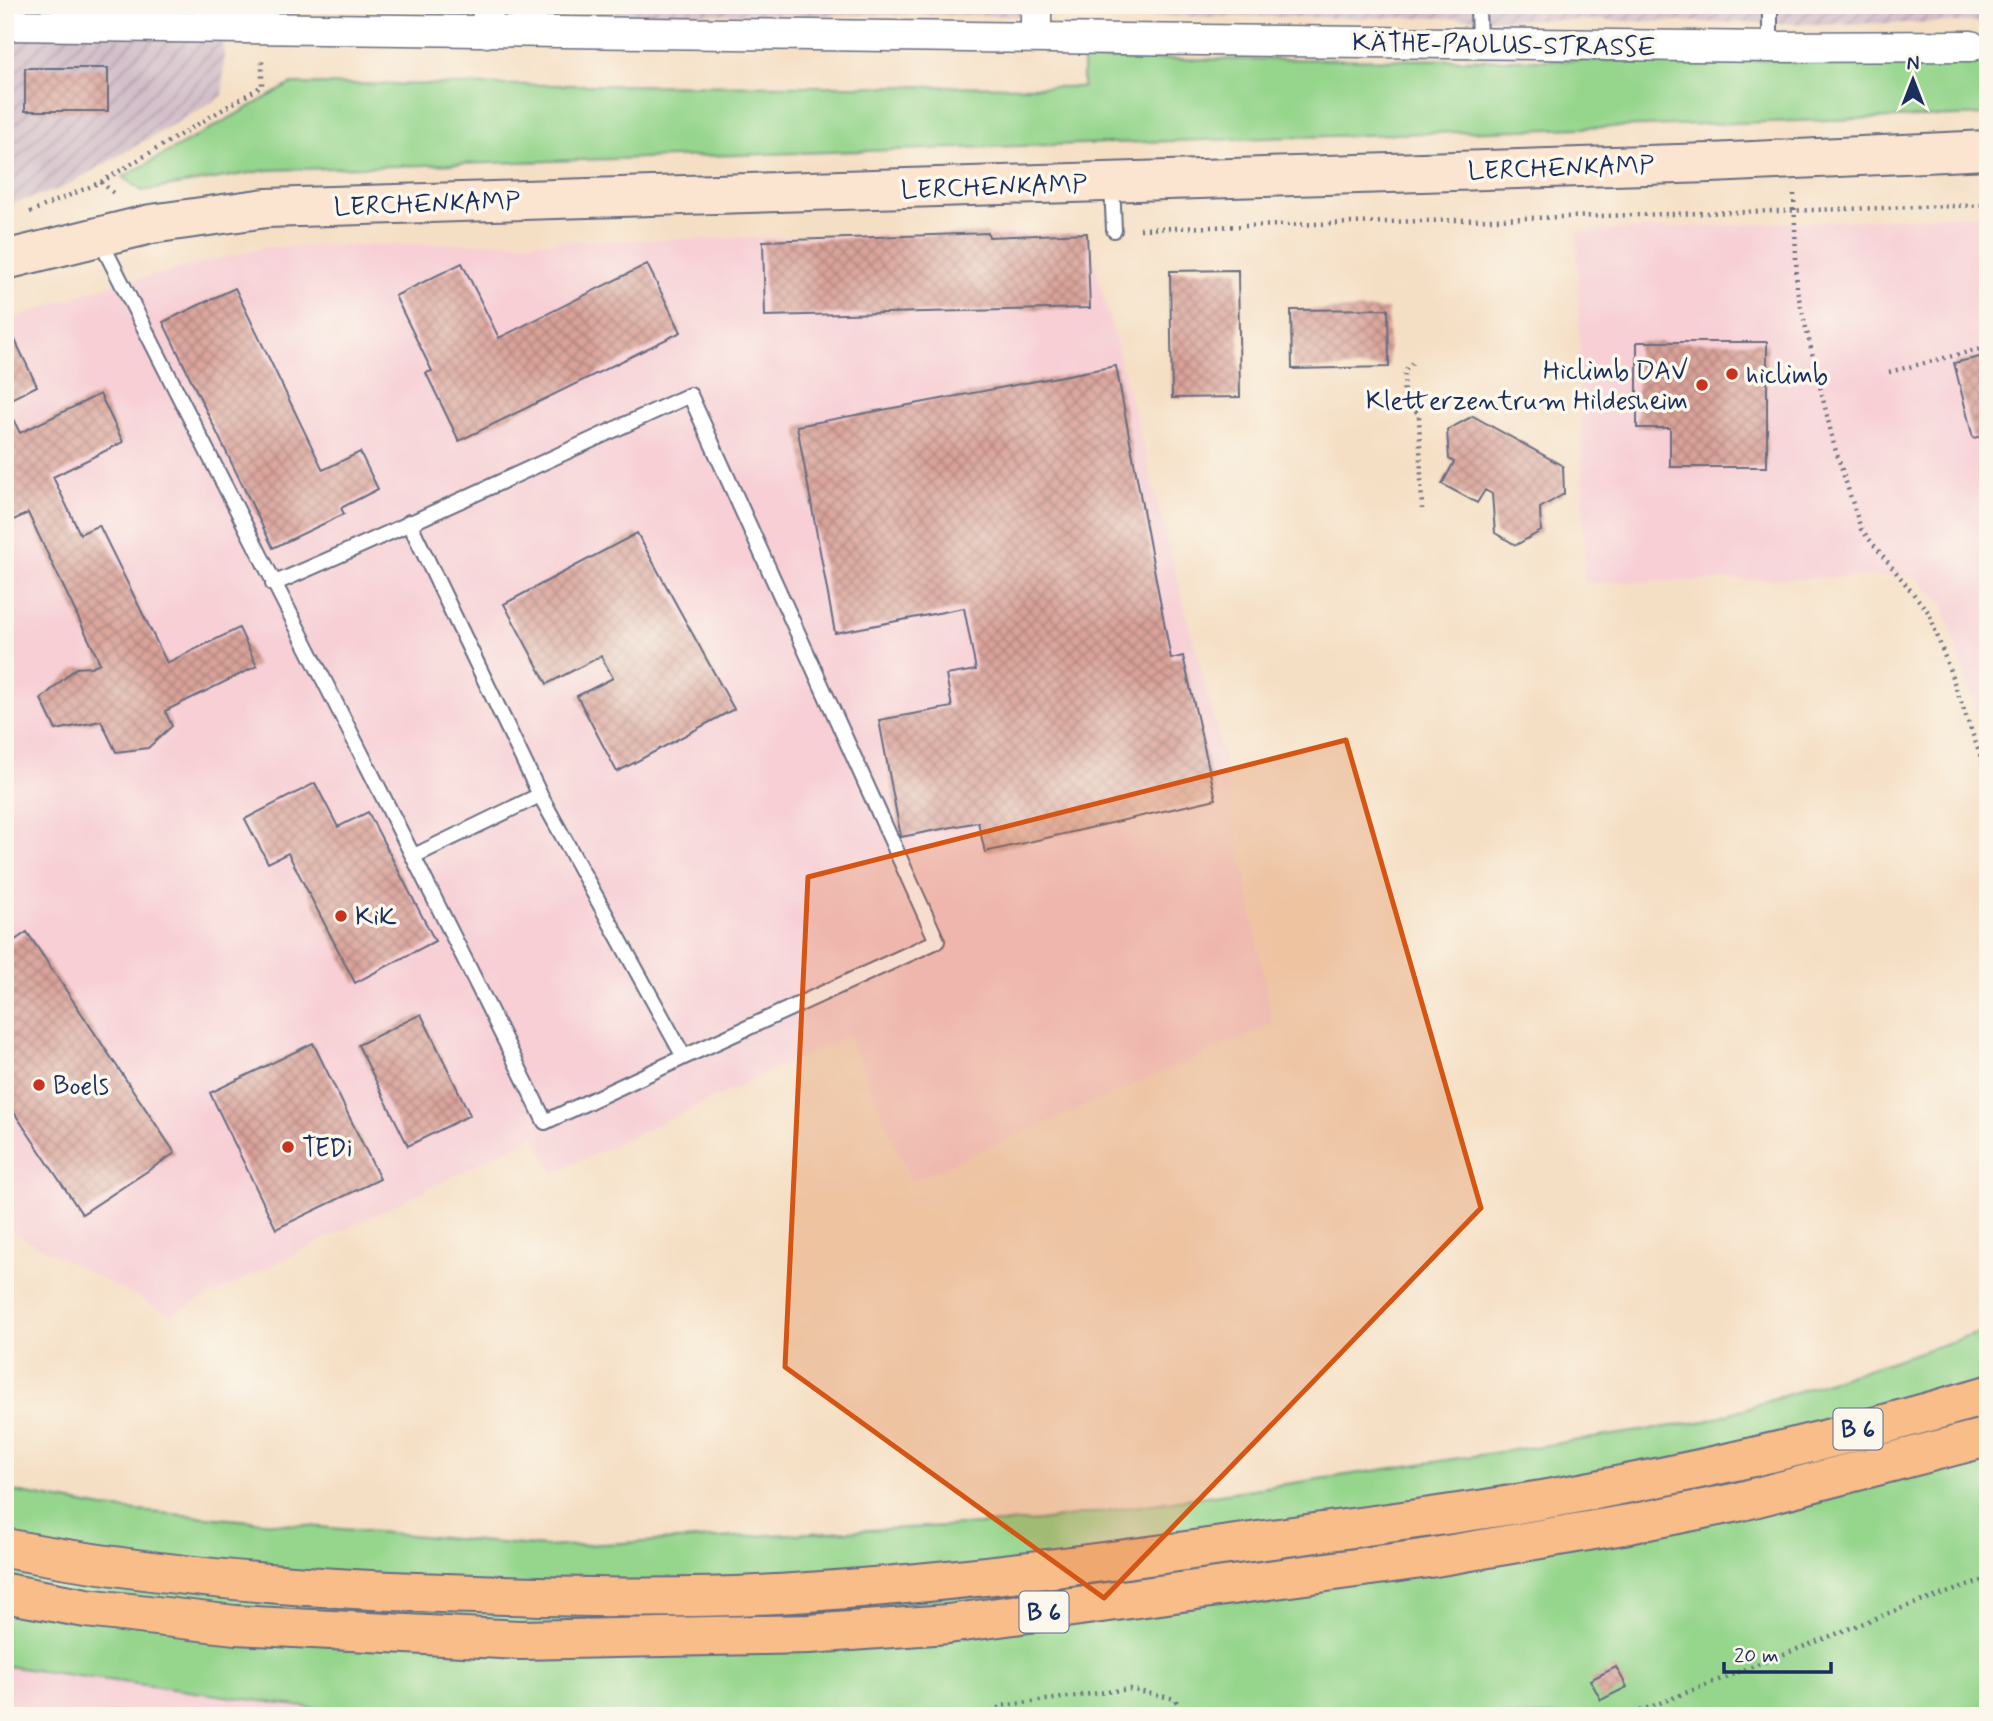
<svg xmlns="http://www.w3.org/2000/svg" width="1993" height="1721" viewBox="0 0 1993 1721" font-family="Mynerve,sans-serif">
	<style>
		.built { fill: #f7cfd5 }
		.industrial { fill: url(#industrial-furrows) }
		.green { fill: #95d58c; stroke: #588275; stroke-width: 2 }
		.building { fill: url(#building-cross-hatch) }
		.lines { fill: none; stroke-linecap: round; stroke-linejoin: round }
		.lane-casing { stroke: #676d82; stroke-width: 18 }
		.street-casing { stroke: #676d82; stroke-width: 33 }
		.secondary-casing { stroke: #676d82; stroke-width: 42 }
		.highway-casing { stroke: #676d82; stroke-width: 42 }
		.path { stroke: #676d82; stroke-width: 4.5; stroke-dasharray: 2 5; stroke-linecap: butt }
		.lane { stroke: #fff; stroke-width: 14 }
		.street { stroke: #fff; stroke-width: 30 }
		.secondary { stroke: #fce5d0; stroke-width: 38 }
		.highway { stroke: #f8bd89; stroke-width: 38 }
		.marked { fill: #d45514; fill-opacity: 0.2; stroke: #d45514; stroke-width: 5; stroke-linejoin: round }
		.poi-dot { fill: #c8321e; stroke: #fbf7ec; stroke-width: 2.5 }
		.labels { text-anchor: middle; stroke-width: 7; stroke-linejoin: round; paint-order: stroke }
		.shield { fill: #fbf7ec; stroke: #5e6b89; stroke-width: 2 }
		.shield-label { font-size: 24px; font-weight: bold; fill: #1b2f5e }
		.street-label { font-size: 26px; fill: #1b2f5e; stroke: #fbf7ec }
		.poi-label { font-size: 26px; fill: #1b2f5e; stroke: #fbf7ec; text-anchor: start }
	</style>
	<defs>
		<pattern id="industrial-furrows" width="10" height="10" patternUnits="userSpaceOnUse" patternTransform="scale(1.75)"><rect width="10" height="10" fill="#d2bdc8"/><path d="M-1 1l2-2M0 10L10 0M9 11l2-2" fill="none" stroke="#aa9aa6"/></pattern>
		<pattern id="building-cross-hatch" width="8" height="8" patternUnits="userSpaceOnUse" patternTransform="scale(1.75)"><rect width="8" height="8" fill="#daa399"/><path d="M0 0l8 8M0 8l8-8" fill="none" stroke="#b08580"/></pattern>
	</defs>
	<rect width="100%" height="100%" fill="#fbf7ec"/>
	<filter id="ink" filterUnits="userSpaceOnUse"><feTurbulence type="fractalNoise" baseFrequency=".0143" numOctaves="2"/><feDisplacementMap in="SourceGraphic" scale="14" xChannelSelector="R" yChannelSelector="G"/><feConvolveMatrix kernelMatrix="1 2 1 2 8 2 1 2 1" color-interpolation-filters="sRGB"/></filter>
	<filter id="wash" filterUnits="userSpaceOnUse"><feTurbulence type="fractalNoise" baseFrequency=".00686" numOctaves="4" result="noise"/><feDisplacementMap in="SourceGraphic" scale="28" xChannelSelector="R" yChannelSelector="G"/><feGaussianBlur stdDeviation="1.57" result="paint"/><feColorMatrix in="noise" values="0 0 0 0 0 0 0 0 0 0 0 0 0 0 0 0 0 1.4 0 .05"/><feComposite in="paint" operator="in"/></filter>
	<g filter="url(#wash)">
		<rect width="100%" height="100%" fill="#f5dfc4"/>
		<path class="built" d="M1988 214V719L1979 721 1943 603 1913 576 1585 583 1577 232Z
			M988 233H1087L1219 739 1273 1024 911 1181 848 1035 554 1173 535 1136 171 1315 5 1229V321L100 288 267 247Z
			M5 1666 95 1679 369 1716H5Z"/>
		<path class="industrial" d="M5 5H1988V22L1823 24 1437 18 590 13 225 6 223 96 62 188 5 206Z"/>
		<path class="green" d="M1083 59 1988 61V115L268 170 142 191 123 177 291 84 1083 87Z
			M1988 1330V1716H369L5 1666V1490L104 1508 545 1547 1040 1521 1706 1421Z"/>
		<g id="blocks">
			<path class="building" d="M25 68H108V111H25Z
				M988 233 989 237 1087 233 1090 308 765 316 763 241Z
				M462 263 499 338 647 264 681 332 459 441 426 373 432 371 395 296Z
				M1238 270 1240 397 1172 398 1170 271Z
				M235 288 323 470 360 452 378 489 341 508 344 514 273 548 163 322Z
				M1388 309 1389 367 1292 369 1291 310Z
				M13 336 37 386 5 402V339Z
				M1637 342H1767V467H1670V428H1637Z
				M1988 355V435L1973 438 1954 363Z
				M1116 366 1171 659 1183 656 1216 799 985 852 978 822 901 837 879 720 952 707 946 675 976 670 964 608 835 633 797 426Z
				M100 394 123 442 53 477 80 534 99 525 167 663 239 628 257 666 165 711 172 726 148 748 116 752 101 721 56 730 41 699 76 668 91 667 100 663 28 513 5 524V403L20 433Z
				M1473 416 1563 466 1564 494 1540 508 1541 531 1516 545 1495 533 1492 494 1485 490 1477 503 1442 484 1454 462 1449 459 1447 430Z
				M637 533 734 709 617 772 577 696 613 678 601 656 547 684 504 604Z
				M315 783 338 827 368 812 435 941 355 983 288 853 268 863 245 819Z
				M27 932 175 1153 82 1214 5 1099V947Z
				M421 1014 470 1115 408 1146 358 1045Z
				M313 1043 380 1179 276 1229 210 1093Z
				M1616 1667 1627 1687 1601 1700 1590 1680Z"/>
		</g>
	</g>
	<g filter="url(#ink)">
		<use href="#blocks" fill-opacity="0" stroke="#676d82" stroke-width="2"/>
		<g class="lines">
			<defs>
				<path id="lane" d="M1478 5 1479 44
					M1770 5V47
					M202 27V5
					M1112 183 1114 230
					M100 240C248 534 401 826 545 1122L684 1057
					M273 584C413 524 551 458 690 395L937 941 684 1057 540 795 409 522
					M416 855 540 795"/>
				<path id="street" d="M1036 5V38
					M5 25 1770 47 1971 46
					M487 32 488 5"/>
				<path id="secondary" d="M5 260 151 224 266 208 1711 163 1988 150"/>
				<path id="highway" d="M5 1548C161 1578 317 1590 476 1594 586 1598 697 1600 808 1592 959 1582 1108 1562 1258 1541 1377 1524 1498 1510 1616 1486 1741 1462 1866 1431 1988 1395
					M5 1593 86 1608 235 1625 520 1640 809 1634 948 1624 1429 1558 1629 1524 1738 1502 1988 1437"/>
			</defs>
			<use href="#lane" class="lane-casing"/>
			<use href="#street" class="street-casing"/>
			<use href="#secondary" class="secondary-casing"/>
			<use href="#highway" class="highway-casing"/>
			<path class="path" d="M101 182 116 195
				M1794 194 1797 290 1834 445 1861 529 1929 613 1988 777
				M30 212 101 182 262 86V61
				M1140 229 1988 205
				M1412 363 1405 371 1403 399 1419 414 1422 509
				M1889 372 1988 347
				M986 1716 1001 1706 1129 1689 1175 1699 1184 1716
				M1627 1716 1899 1609 1988 1579"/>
			<use href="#lane" class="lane"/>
			<use href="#street" class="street"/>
			<use href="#secondary" class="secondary"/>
			<use href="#highway" class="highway"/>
		</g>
	</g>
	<path class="marked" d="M1346 740 1481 1208 1104 1598 785 1367 808 877Z"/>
	<g class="poi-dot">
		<circle cx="1732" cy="374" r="7"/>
		<circle cx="1702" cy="385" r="7"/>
		<circle cx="341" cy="916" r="7"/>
		<circle cx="39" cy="1085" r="7"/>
		<circle cx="288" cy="1147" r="7"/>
	</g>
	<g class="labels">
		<g class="shield">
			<rect x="1833.5" y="1408.5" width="49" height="41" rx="5"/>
			<rect x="1019.5" y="1591.5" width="49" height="41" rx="5"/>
		</g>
		<g class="shield-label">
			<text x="1858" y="1437">B 6</text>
			<text x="1044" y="1620">B 6</text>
		</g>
		<g class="street-label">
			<text transform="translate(1504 44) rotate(1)" y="9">KÄTHE-PAULUS-STRASSE</text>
			<text transform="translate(1561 167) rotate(-2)" y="9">LERCHENKAMP</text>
			<text transform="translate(994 186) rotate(-2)" y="9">LERCHENKAMP</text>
			<text transform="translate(427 203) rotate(-2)" y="9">LERCHENKAMP</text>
		</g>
		<g class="poi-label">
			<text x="1688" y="379" text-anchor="end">Hiclimb DAV<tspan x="1688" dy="30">Kletterzentrum Hildesheim</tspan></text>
			<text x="1746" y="383">hiclimb</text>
			<text x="355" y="925">KiK</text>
			<text x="53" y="1094">Boels</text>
			<text x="302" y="1156">TEDi</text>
		</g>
	</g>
	<rect width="1993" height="1721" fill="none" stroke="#fbf7ec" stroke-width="28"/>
	<g transform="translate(1913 80)" stroke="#fbf7ec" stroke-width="5" paint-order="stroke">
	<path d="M0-5L12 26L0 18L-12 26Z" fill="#1b2f5e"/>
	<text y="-10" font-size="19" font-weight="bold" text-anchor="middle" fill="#1b2f5e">N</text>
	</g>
	<path d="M1724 1662v10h107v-10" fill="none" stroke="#1b2f5e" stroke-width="3.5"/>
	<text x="1734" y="1662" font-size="21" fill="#1b2f5e" stroke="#fbf7ec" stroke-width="5" paint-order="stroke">20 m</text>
</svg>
